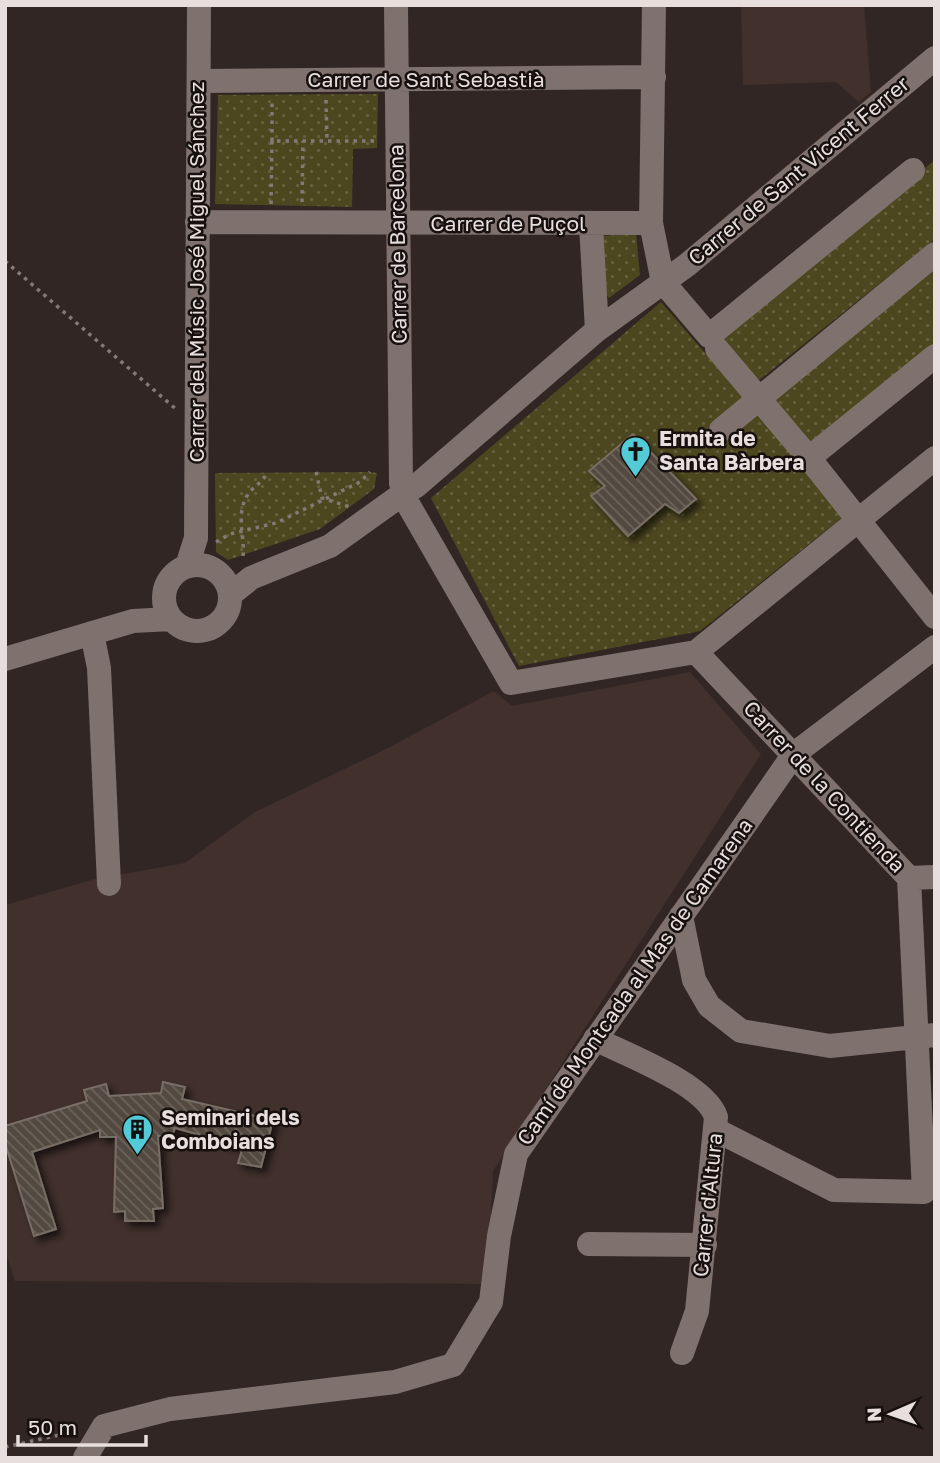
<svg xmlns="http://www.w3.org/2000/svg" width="940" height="1463" viewBox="0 0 940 1463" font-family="'Golos Text',sans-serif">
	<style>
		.built { fill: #41302c }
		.grass { fill: url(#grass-dots) }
		.building { fill: url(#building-back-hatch); stroke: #786e65; stroke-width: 2; filter: url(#shadow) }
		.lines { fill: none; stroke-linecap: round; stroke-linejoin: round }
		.path { stroke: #847977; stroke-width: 3.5; stroke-dasharray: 3.5 5; stroke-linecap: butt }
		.minor { stroke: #7f716e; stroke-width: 24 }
		.labels { text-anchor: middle; stroke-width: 5; stroke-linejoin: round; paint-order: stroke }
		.street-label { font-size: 21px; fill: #e7dedd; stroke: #16100f }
		.poi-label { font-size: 21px; font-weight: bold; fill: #e7dedd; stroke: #16100f; text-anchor: start }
	</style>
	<defs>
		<pattern id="grass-dots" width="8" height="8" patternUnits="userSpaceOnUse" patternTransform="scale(1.75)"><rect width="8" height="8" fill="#4d471f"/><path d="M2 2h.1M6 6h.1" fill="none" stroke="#67613f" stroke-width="1.8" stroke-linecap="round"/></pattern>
		<pattern id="building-back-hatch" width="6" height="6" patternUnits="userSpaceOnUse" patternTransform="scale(1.75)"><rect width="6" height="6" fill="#534a41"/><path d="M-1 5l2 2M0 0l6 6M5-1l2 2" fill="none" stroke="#6c645c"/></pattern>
		<filter id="shadow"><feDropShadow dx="5" dy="5" stdDeviation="3.5" flood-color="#0009"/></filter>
	</defs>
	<rect width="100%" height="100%" fill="#322624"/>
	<path class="built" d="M741 5H864L871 92 859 102 836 82 743 85Z
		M690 672 761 754 493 1171 488 1284 15 1281 5 1250V905L95 879 185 863 255 812 388 748 494 691 512 706Z"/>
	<path class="grass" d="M378 94 377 148 353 149 352 207 215 204 218 95Z
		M935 160V239L758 381 718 337Z
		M636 234 640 275 609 298 601 287 598 236Z
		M935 265V343L809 448 771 404Z
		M661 302 743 397 708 428 722 443 758 413 843 517 700 631 519 666 431 498Z
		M370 472 377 473 374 489 320 529 228 560 216 552 215 473Z"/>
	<path class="building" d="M633 434 696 499 679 513 665 504 628 536 591 496 605 486 589 471Z
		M163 1082 185 1087 182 1099 273 1120 261 1167 238 1163 243 1147 175 1128 172 1136H158L163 1208 153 1209 154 1221H125V1211L114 1212 116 1137H100V1130L32 1152 56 1229 34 1236 5 1143V1126L87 1101 84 1090 106 1084 109 1096 161 1093Z"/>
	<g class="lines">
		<path class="path" d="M326 100 327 141
			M272 141V101
			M302 202 303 141
			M271 204 272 141H377
			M5 261 177 410
			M316 472 322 498 350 507
			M216 542 230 534 276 523 360 482 370 472
			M243 556C245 534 235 515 248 494 254 486 262 483 267 473
			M5 1447 78 1431"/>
		<path class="minor" d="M396 5 401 483
			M654 5 651 223 663 282 709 336 913 170
			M199 81 654 77
			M197 222 651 223
			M591 225 597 330
			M717 349 809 458
			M935 356 809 458 935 617
			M721 430 935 254
			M415 487 597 330 687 265 935 58
			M408 504 511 683 696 652 935 458
			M164 598a33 33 0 1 1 66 0a33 33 0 1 1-66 0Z
			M187 566 196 538 199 5
			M230 595 251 578 330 546 397 498
			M92 633 99 668 109 884
			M696 652 909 878 924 1192 834 1190 716 1130
			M5 659 133 621 171 619
			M909 878 935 877
			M681 916 694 980 709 1006 741 1031 830 1046 935 1035
			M595 1039C627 1055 705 1084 716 1117L697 1311 682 1353
			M589 1244 705 1245
			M85 1458 104 1426 170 1409 395 1382 453 1365 491 1302 499 1236 516 1154 794 754 935 647"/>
	</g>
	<defs>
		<symbol id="church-pin" viewBox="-11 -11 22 30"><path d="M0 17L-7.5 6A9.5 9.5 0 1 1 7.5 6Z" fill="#52cbd7" stroke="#16100f"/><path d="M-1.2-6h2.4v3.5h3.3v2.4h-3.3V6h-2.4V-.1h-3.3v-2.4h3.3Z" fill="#111"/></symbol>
		<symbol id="building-pin" viewBox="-11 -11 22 30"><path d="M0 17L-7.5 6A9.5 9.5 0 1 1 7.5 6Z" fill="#52cbd7" stroke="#16100f"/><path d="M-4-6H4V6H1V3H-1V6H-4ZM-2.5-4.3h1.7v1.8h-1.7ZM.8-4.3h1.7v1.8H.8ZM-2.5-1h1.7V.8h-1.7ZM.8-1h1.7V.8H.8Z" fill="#111"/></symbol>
	</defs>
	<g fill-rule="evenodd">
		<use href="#church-pin" x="618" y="434" width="35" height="47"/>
		<use href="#building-pin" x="120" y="1112" width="35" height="47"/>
	</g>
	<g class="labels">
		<g class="street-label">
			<text x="426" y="87">Carrer de Sant Sebastià</text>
			<text transform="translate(799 171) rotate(-40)" y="7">Carrer de Sant Vicent Ferrer</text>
			<text x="508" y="231">Carrer de Puçol</text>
			<text transform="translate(398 244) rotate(-91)" y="7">Carrer de Barcelona</text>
			<text transform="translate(197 272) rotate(-90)" y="7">Carrer del Músic José Miguel Sánchez</text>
			<text transform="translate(824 787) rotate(47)" y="7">Carrer de la Contienda</text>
			<text transform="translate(635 982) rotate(-55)" y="7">Camí de Montcada al Mas de Camarena</text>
			<text transform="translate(708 1205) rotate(-84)" y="7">Carrer d'Altura</text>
		</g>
		<g class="poi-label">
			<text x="659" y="446">Ermita de<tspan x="659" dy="24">Santa Bàrbera</tspan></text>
			<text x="161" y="1125">Seminari dels<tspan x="161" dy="24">Comboians</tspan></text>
		</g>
	</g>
	<rect width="940" height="1463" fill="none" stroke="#e7dedd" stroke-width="14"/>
	<g transform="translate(891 1414) rotate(268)" stroke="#16100f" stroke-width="5" paint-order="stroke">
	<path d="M0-5L12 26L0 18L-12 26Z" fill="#e7dedd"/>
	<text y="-10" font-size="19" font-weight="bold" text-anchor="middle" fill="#e7dedd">N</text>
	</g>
	<path d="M18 1435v10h128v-10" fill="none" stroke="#e7dedd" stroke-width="3.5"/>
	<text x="28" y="1435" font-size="21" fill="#e7dedd" stroke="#16100f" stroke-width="5" paint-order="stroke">50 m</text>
</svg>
